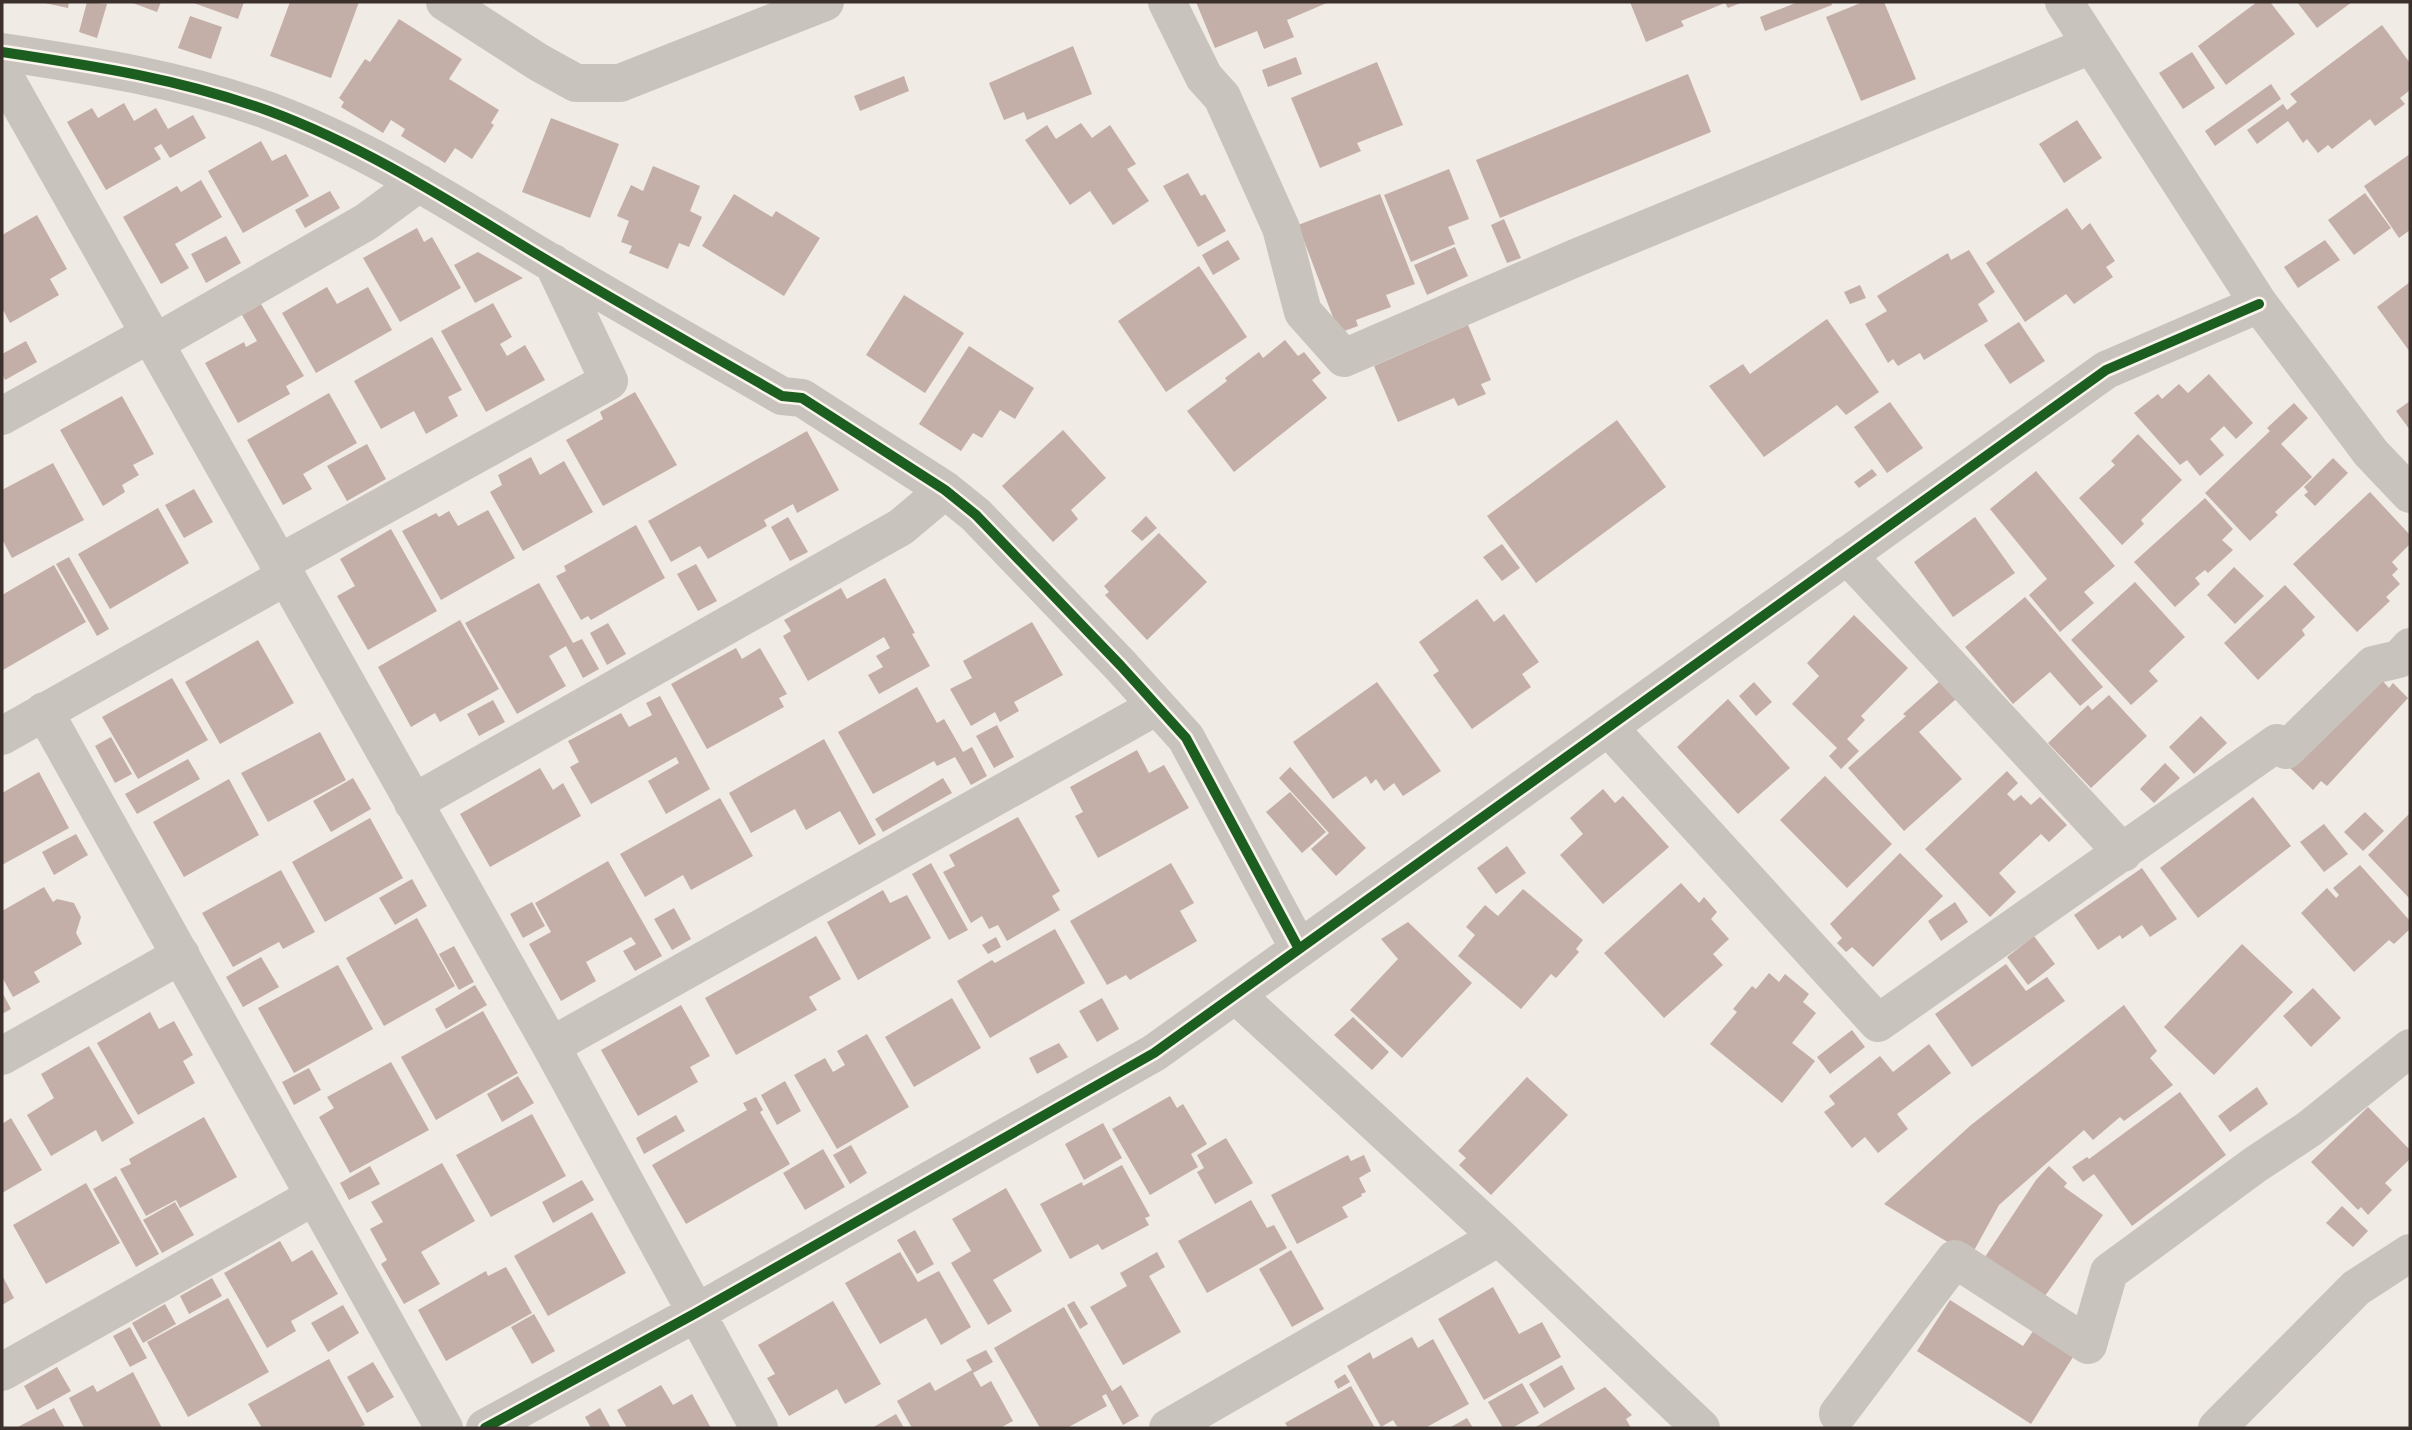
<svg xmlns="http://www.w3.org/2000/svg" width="2412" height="1430" viewBox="0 0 2412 1430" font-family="'Asap Condensed',sans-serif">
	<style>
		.building { fill: #c3afa7 }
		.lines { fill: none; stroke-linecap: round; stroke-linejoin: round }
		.minor { stroke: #c9c3be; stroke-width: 38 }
		.cycleway-casing { stroke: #fbf5ee; stroke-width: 15 }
		.cycleway { stroke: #1b5e20; stroke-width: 10 }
	</style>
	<rect width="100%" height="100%" fill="#f0ebe5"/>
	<path class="building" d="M40 2H69L68 8Z
		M87 2 107 4 97 38 79 32Z
		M130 2H161L157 12Z
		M191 2H244L238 19Z
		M290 2H359L331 78 270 56Z
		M1196 2H1329L1287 20 1294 37 1264 49 1257 31 1215 48Z
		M1630 2H1743L1728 8 1725 3 1681 21 1684 26 1646 42Z
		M1798 2H1831L1832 5 1765 31 1760 17Z
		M1863 2H1884L1916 79 1861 101 1826 17Z
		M2257 2H2270L2295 34 2226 85 2198 46Z
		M2297 2H2352L2317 28Z
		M190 16 222 27 211 59 178 48Z
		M399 19 462 59 449 79 499 110 491 123 494 125 472 159 455 148 445 163 401 136 405 129 391 120 383 133 341 107 344 102 339 98 365 59 370 62Z
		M2382 25 2410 63V90L2400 98 2405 104 2375 126 2370 119 2332 149 2328 145 2318 153 2307 139 2303 143 2288 121 2257 144 2247 130 2283 104 2287 110 2297 102 2290 94Z
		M1073 46 1092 94 1027 120 1024 112 1004 120 989 83Z
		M2192 52 2215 88 2183 109 2159 73Z
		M1296 57 1302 74 1268 87 1262 70Z
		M1377 62 1403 125 1357 143 1361 151 1320 168 1291 98Z
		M1688 74 1711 132 1500 218 1476 160Z
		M904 76 909 91 860 111 854 96Z
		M2271 84 2281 99 2215 146 2205 131Z
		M124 103 134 121 156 108 168 129 193 115 206 138 170 158 161 144 154 148 161 159 106 190 67 122 92 108 98 118Z
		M551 118 619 144 590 218 522 192Z
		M2077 120 2102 158 2064 183 2039 144Z
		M1081 123 1092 138 1110 125 1136 164 1127 169 1149 201 1113 225 1090 191 1070 205 1025 140 1047 125 1056 139Z
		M261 141 272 161 286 154 309 196 243 233 208 171Z
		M2410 154V230L2399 238 2364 186Z
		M653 166 700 186 690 211 702 217 689 247 679 243 668 269 629 253 632 246 621 242 629 221 617 216 631 185 643 191Z
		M1449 169 1469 219 1448 227 1455 244 1411 262 1384 195Z
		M1188 173 1201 196 1205 194 1226 231 1198 247 1163 186Z
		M201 180 222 217 175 244 189 268 161 284 123 217 177 186 181 192Z
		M330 191 340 208 305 228 295 210Z
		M2365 193 2391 228 2354 255 2328 220Z
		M734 194 772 217 776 211 820 238 784 296 702 246Z
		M1380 194 1415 284 1386 295 1391 307 1356 320 1358 326 1339 333 1298 225Z
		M2067 208 2082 230 2090 223 2115 261 2106 267 2113 277 2074 304 2066 294 2025 322 1986 263Z
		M37 215 67 269 50 279 59 295 10 323 2 308V235Z
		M1504 219 1521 258 1507 263 1491 225Z
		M417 228 424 242 432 237 461 288 400 322 363 258Z
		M226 236 241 263 206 283 191 254Z
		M1228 240 1240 259 1213 275 1202 255Z
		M2325 240 2340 260 2298 288 2284 267Z
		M1455 247 1468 276 1427 295 1414 265Z
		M1969 250 1995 292 1978 304 1988 321 1924 360 1920 353 1898 366 1893 359 1888 363 1865 324 1887 311 1877 296 1948 253 1951 260Z
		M478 252 523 278 475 303 454 265Z
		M1199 266 1247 337 1166 392 1118 321Z
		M2410 282V352L2377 307Z
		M1860 285 1866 298 1850 304 1844 292Z
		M327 287 337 304 368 287 392 330 316 373 282 313Z
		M904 295 964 333 925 393 866 355Z
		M493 303 512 337 500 344 507 356 525 345 545 380 486 412 441 331Z
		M261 304 304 376 286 386 290 394 238 423 205 363 244 342 246 347 257 341 242 315Z
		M1827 319 1879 392 1846 415 1837 405 1764 457 1709 386 1743 364 1750 374Z
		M2019 322 2045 361 2010 384 1984 345Z
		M1468 325 1491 380 1481 384 1486 394 1458 406 1454 398 1398 422 1374 366Z
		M432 337 462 390 448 397 458 416 426 434 414 411 381 429 354 381Z
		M1285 340 1298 356 1304 352 1321 373 1312 380 1327 398 1234 472 1187 411 1227 381 1225 378 1259 352 1263 358Z
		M26 341 37 362 5 380 2 373V354Z
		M969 346 1034 388 1015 419 1000 410 982 438 973 433 961 451 919 424Z
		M2209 374 2253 423 2236 439 2224 426 2210 439 2224 455 2200 476 2187 460 2180 465 2134 413 2158 394 2162 399 2179 384 2188 393Z
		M635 392 677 465 603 506 566 440 603 419 600 412Z
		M329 393 357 443 303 474 312 489 283 505 247 440Z
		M122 396 154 454 133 465 139 475 122 485 125 492 103 506 60 430Z
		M2410 401V430L2396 411Z
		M1890 402 1923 448 1887 473 1854 427Z
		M2294 403 2308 418 2281 444 2312 477 2275 512 2278 515 2250 541 2205 493 2270 431 2267 428Z
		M1617 420 1666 487 1536 583 1487 516Z
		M1063 430 1106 478 1071 510 1078 519 1053 542 1002 486Z
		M807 431 839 490 797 513 793 504 764 520 767 526 708 559 700 546 671 562 648 521Z
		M2138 434 2182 480 2141 520 2144 524 2122 545 2079 498 2115 465 2111 461Z
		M367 444 386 479 347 501 327 466Z
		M531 457 540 475 564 461 593 512 523 551 490 492 502 485 498 475Z
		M2333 458 2348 473 2315 506 2304 495 2308 492 2304 487Z
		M53 463 84 520 12 558 2 539V490Z
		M1872 469 1877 475 1859 488 1854 482Z
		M2036 471 2115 566 2084 592 2094 603 2060 632 2029 595 2047 579 1990 509Z
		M194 489 213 522 184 538 165 505Z
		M2370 492 2410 535V544L2392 562 2398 569 2392 575 2400 584 2386 597 2390 601 2357 632 2293 564Z
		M2205 498 2233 529 2222 540 2233 550 2208 573 2205 570 2195 578 2200 584 2175 607 2134 562Z
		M158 508 189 563 110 609 78 554Z
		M488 510 515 558 441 600 402 531 436 513 439 517 449 511 458 526Z
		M1146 516 1157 528 1142 541 1131 531Z
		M788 517 808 552 790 561 771 527Z
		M1975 517 2015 573 1953 617 1914 562Z
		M636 525 665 578 591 620 588 616 581 620 556 576 566 571 564 566Z
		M391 529 437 611 368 650 337 596 355 586 340 559Z
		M1159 533 1207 582 1147 640 1105 595 1109 592 1104 586Z
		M1502 544 1520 568 1502 581 1483 557Z
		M69 557 109 629 97 636 56 564Z
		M696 564 717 601 698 611 677 574Z
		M54 565 86 622 3 670 2 595Z
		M2234 567 2264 596 2235 624 2207 595Z
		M885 578 915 633 912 634 930 666 879 694 868 675 883 667 876 656 890 648 884 637 808 681 783 636 791 631 784 620 841 588 847 599Z
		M2135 582 2185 637 2149 671 2158 681 2131 705 2071 640Z
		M539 583 573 643 582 639 599 669 583 678 566 646 549 656 566 686 517 714 465 623Z
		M2285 585 2315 617 2302 630 2305 635 2258 680 2224 643Z
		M2025 597 2103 687 2080 706 2050 672 2013 704 1965 647Z
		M1477 599 1494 622 1504 614 1539 662 1522 674 1531 687 1472 729 1433 675 1439 671 1419 642Z
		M1854 615 1908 668 1861 716 1865 720 1847 739 1859 751 1841 769 1829 756 1837 748 1792 704 1819 676 1807 663Z
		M460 620 499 689 440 722 435 713 411 727 378 667Z
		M1032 622 1063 675 1014 702 1019 711 1000 722 995 712 971 726 950 689 972 678 963 661Z
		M608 623 626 654 607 665 590 633Z
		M258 640 294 703 220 744 185 682Z
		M736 648 742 659 760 648 787 694 779 698 784 707 707 749 671 684Z
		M2379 677 2389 688 2393 683 2408 698 2327 786 2321 781 2313 790 2288 766Z
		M172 678 208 740 138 779 102 717Z
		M1940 681 1956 699 1919 732 1962 779 1904 831 1848 768 1906 716 1903 714Z
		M1377 682 1441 771 1403 796 1394 783 1384 791 1376 779 1371 784 1366 776 1333 799 1293 742Z
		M1754 682 1772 702 1756 716 1739 696Z
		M917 687 937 723 944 719 963 752 972 747 987 776 971 785 955 757 937 766 934 761 873 794 838 732Z
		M2109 695 2147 736 2091 788 2048 743 2088 705 2092 710Z
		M660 696 710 789 666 814 648 781 679 763 676 757 591 804 570 767 579 762 568 741 621 713 629 727 652 715 646 703Z
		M1728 699 1790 768 1738 814 1677 747Z
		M493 700 505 722 479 736 467 714Z
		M2201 716 2227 743 2194 774 2169 747Z
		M997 725 1014 757 994 768 976 736Z
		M320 732 346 780 268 822 241 773Z
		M111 737 132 774 115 783 95 746Z
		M824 739 876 835 859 845 840 811 806 830 795 809 751 833 729 793Z
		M1137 750 1149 773 1164 765 1189 808 1098 858 1075 816 1083 812 1070 787Z
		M188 759 200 779 137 814 125 794Z
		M2165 763 2180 778 2154 803 2140 789Z
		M1290 767 1366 848 1336 876 1311 849 1329 833 1279 778Z
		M540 768 553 790 563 783 581 816 490 867 460 814Z
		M2007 771 2018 783 2007 794 2014 801 2021 795 2031 805 2040 797 2067 825 2049 842 2041 834 1999 873 2016 892 1990 917 1925 849Z
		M39 772 69 828 2 865V793Z
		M1825 776 1892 844 1847 888 1780 820Z
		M353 778 371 809 331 832 313 801Z
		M943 778 952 793 883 832 875 819Z
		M229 779 259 835 184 877 153 822Z
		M1603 789 1615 803 1623 796 1669 847 1603 904 1560 855 1583 834 1570 818Z
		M1290 792 1326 832 1302 853 1266 812Z
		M2253 797 2291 846 2198 918 2160 868Z
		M720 798 753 856 691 890 683 875 645 897 620 854Z
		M2365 812 2384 831 2363 851 2344 832Z
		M2410 813V899L2368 855Z
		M1018 817 1060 891 1052 896 1060 910 1007 941 998 925 989 929 982 916 971 923 943 872 955 866 949 855Z
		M370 818 403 878 325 922 292 862Z
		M2324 824 2348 854 2324 872 2300 842Z
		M76 834 88 855 54 875 42 852Z
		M1507 846 1526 873 1496 894 1477 868Z
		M1900 853 1943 896 1873 967 1852 947 1846 952 1837 943 1842 938 1830 924Z
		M608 861 662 956 635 971 623 951 636 944 631 937 586 962 596 981 561 1001 529 944 551 932 535 903Z
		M931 863 968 930 949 940 912 874Z
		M1171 863 1194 903 1180 911 1197 941 1130 980 1126 975 1107 985 1070 921Z
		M2360 865 2410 921V929L2394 944 2389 940 2354 972 2301 913 2327 888 2336 898 2339 895 2333 888Z
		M2142 868 2177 919 2150 937 2142 925 2122 939 2120 935 2098 950 2074 915Z
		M281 870 315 932 283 949 279 942 233 967 202 913Z
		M412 879 427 906 395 925 379 898Z
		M1681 883 1699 903 1704 897 1717 912 1711 919 1729 939 1713 954 1723 965 1664 1018 1604 953Z
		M44 887 53 902 57 899 74 903 81 917 76 933 82 944 34 972 40 982 13 997 2 977V911Z
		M1523 889 1583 940 1576 949 1579 952 1558 976 1556 978 1551 974 1521 1009 1458 956 1475 935 1466 927 1485 905 1498 916Z
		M883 890 890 903 907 895 931 938 858 980 827 922Z
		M532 902 545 926 523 938 510 914Z
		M1955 902 1968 922 1941 941 1928 921Z
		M674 908 691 939 672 950 654 919Z
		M417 918 455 986 384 1026 346 958Z
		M1408 922 1472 983 1402 1058 1350 1010 1398 959 1381 939Z
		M1055 929 1085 983 990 1038 957 981 992 960 995 963Z
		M816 936 841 979 809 997 817 1010 736 1055 705 998Z
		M2034 936 2055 964 2028 985 2007 957Z
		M996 937 1001 947 988 954 982 945Z
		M2242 944 2293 992 2214 1075 2164 1027Z
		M454 946 474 982 459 990 439 954Z
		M261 957 279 987 243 1007 226 977Z
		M2006 964 2026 991 2047 977 2065 1001 1972 1067 1935 1014Z
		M338 965 373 1029 294 1073 258 1008Z
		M1769 973 1779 982 1785 974 1809 994 1803 1002 1816 1013 1792 1043 1815 1061 1782 1103 1710 1044 1737 1012 1733 1009 1752 986 1756 989Z
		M475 985 487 1005 446 1029 435 1009Z
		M2313 988 2341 1018 2311 1047 2283 1016Z
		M2 992 11 1009 2 1014Z
		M952 998 981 1048 914 1087 885 1037Z
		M1102 998 1119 1029 1097 1042 1079 1011Z
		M681 1005 710 1056 690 1067 698 1082 638 1116 601 1050Z
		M2124 1005 2157 1051 2150 1058 2173 1085 2124 1121 2120 1117 2093 1140 2084 1130 1999 1205 1971 1256 1884 1204 1971 1125Z
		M483 1011 518 1073 436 1120 401 1057Z
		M150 1012 159 1029 174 1021 193 1055 183 1061 195 1083 138 1115 97 1043Z
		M1353 1017 1389 1052 1372 1070 1334 1035Z
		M1852 1030 1865 1047 1830 1074 1817 1057Z
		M867 1034 909 1107 837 1149 794 1075 825 1058 833 1072 845 1065 837 1051Z
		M1059 1043 1068 1057 1037 1074 1029 1058Z
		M1929 1044 1951 1073 1897 1114 1908 1129 1878 1153 1865 1137 1852 1148 1824 1112 1835 1104 1829 1096 1880 1056 1893 1072Z
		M89 1046 134 1123 102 1142 96 1130 51 1156 27 1115 54 1098 41 1074Z
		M391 1062 429 1130 350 1173 319 1117 334 1108 327 1097Z
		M309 1068 321 1090 294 1105 282 1082Z
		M518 1076 534 1103 502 1122 487 1094Z
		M1527 1077 1568 1115 1491 1195 1459 1165 1466 1158 1458 1151Z
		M785 1081 801 1111 777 1125 761 1095Z
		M2257 1087 2268 1104 2230 1132 2218 1116Z
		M2180 1092 2226 1155 2132 1226 2094 1174 2083 1182 2072 1167 2087 1157 2089 1159Z
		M1170 1096 1177 1108 1183 1104 1207 1144 1191 1154 1198 1167 1150 1195 1112 1129Z
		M756 1097 763 1110 760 1112 790 1164 686 1224 652 1165 747 1110 743 1103Z
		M2368 1107 2410 1150V1159L2385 1183 2392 1190 2368 1215 2361 1207 2358 1210 2311 1162Z
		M532 1114 566 1176 491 1217 456 1155Z
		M676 1115 685 1131 644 1154 636 1138Z
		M204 1117 237 1177 180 1208 176 1200 146 1216 120 1169 131 1164 129 1159Z
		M11 1118 42 1170 2 1193V1124Z
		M1103 1123 1122 1158 1084 1180 1065 1144Z
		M1226 1138 1253 1183 1215 1204 1197 1172 1204 1168 1197 1155Z
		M851 1145 867 1173 850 1184 833 1155Z
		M823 1149 845 1187 805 1210 783 1173Z
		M1348 1155 1351 1161 1364 1155 1371 1171 1359 1178 1366 1192 1361 1194 1362 1196 1342 1207 1348 1217 1297 1244 1271 1195Z
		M442 1163 475 1221 421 1252 440 1284 404 1304 381 1264 387 1260 370 1229 383 1222 371 1202Z
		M1122 1165 1150 1216 1145 1218 1149 1225 1102 1250 1098 1244 1070 1259 1040 1204 1082 1182 1083 1186Z
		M370 1166 380 1184 349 1200 340 1183Z
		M2049 1166 2067 1183 2064 1187 2103 1215 2042 1300 1983 1260 2036 1180Z
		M116 1176 159 1254 136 1267 93 1189Z
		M582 1180 594 1200 553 1223 542 1202Z
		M86 1183 120 1243 46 1284 13 1225Z
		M1006 1188 1042 1251 993 1280 1012 1311 988 1325 951 1263 971 1251 952 1219Z
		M1251 1200 1267 1228 1274 1225 1287 1248 1207 1293 1178 1241Z
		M175 1202 194 1235 162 1253 143 1220Z
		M2342 1206 2368 1231 2353 1247 2326 1223Z
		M592 1212 626 1273 548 1316 514 1256Z
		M915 1230 934 1264 917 1274 897 1240Z
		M280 1241 292 1262 312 1250 338 1294 291 1321 296 1331 267 1348 224 1273Z
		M1291 1250 1324 1309 1292 1327 1259 1269Z
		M900 1252 918 1282 939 1271 971 1327 941 1345 926 1318 880 1344 845 1283Z
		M1157 1252 1165 1267 1149 1276 1181 1332 1123 1365 1090 1307 1127 1286 1120 1273Z
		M506 1267 532 1313 446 1361 418 1310 486 1271 488 1276Z
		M2 1275 14 1298 2 1305Z
		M212 1278 222 1296 189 1314 180 1296Z
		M1493 1287 1519 1334 1542 1322 1561 1357 1484 1400 1438 1319Z
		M228 1298 269 1372 188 1417 147 1342Z
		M1950 1300 2023 1346 2038 1324 2078 1349 2031 1424 1917 1351Z
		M833 1301 881 1384 845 1404 837 1389 789 1416 767 1378 775 1374 758 1345Z
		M1074 1301 1088 1324 1080 1329 1067 1305Z
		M165 1304 176 1324 143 1343 132 1323Z
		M343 1305 359 1333 328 1352 311 1323Z
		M1064 1307 1112 1391 1121 1385 1139 1416 1123 1425 1106 1394 1102 1396 1107 1406 1067 1428H1040L994 1348Z
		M534 1314 555 1351 532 1364 511 1327Z
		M130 1327 147 1358 130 1367 113 1336Z
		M1412 1337 1418 1348 1433 1339 1469 1404 1425 1428H1398L1393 1420 1381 1427 1347 1366 1370 1352 1373 1359Z
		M986 1350 993 1362 973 1373 981 1387 991 1381 1013 1421 1000 1428H912L897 1401 930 1382 935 1391 972 1370 966 1360Z
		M329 1359 365 1425 358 1428H262L248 1404Z
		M373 1362 394 1397 367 1413 347 1377Z
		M1562 1365 1575 1389 1544 1408 1529 1384Z
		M57 1367 71 1391 37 1410 24 1386Z
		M133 1372 162 1428H84L69 1398 93 1385 97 1392Z
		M1345 1374 1350 1382 1338 1389 1334 1381Z
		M1522 1383 1539 1413 1512 1428H1503L1488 1402Z
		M661 1385 673 1405 692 1394 711 1428H627L617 1410Z
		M1351 1386 1375 1428H1288L1285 1423Z
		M1605 1387 1632 1415 1626 1419 1631 1428H1534Z
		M54 1408 65 1428H16Z
		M600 1408 611 1428H591L585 1417Z
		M896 1414 904 1428H872Z
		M1467 1418 1473 1428H1449Z"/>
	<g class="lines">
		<path class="minor" d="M445 2 538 62 576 83H620L825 2
			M1167 2 1204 77 1222 97 1281 228 1303 312 1344 358 1573 259 2091 45
			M2064 2 2259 304 2371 453 2410 494
			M2 52C95 66 180 79 269 111 364 146 449 201 535 253 617 302 699 348 782 396L802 398 945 490 976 515 1121 666 1186 738 1299 949
			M2 72 551 1046 759 1428
			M155 343 366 222 419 183
			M2 416 150 334
			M1847 555 2123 853
			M278 564 609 381 553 263
			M44 711 444 1428
			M1608 727 1878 1023 2277 743 2286 750 2373 665 2399 659 2410 647
			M2 736 285 577
			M413 803 901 527 945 490
			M1236 995 1499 1237 1701 1428
			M551 1046 1157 706
			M2 1056 181 955
			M2 1372 313 1197
			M1838 1414 1955 1259 2088 1345 2109 1272 2256 1164 2309 1129 2410 1048
			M485 1428 696 1313 1154 1053 2106 370 2259 304
			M1168 1428 1499 1237
			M2217 1428 2356 1288 2410 1253"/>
		<defs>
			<path id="cycleway" d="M2 52C95 66 180 79 269 111 364 146 449 201 535 253 617 302 699 348 782 396L802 398 945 490 976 515 1121 666 1186 738 1299 949
				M485 1428 696 1313 1154 1053 2106 370 2259 304"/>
		</defs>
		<use href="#cycleway" class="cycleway-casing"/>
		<use href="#cycleway" class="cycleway"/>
	</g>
	<rect width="2412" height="1430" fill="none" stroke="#3b302b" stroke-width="7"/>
</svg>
